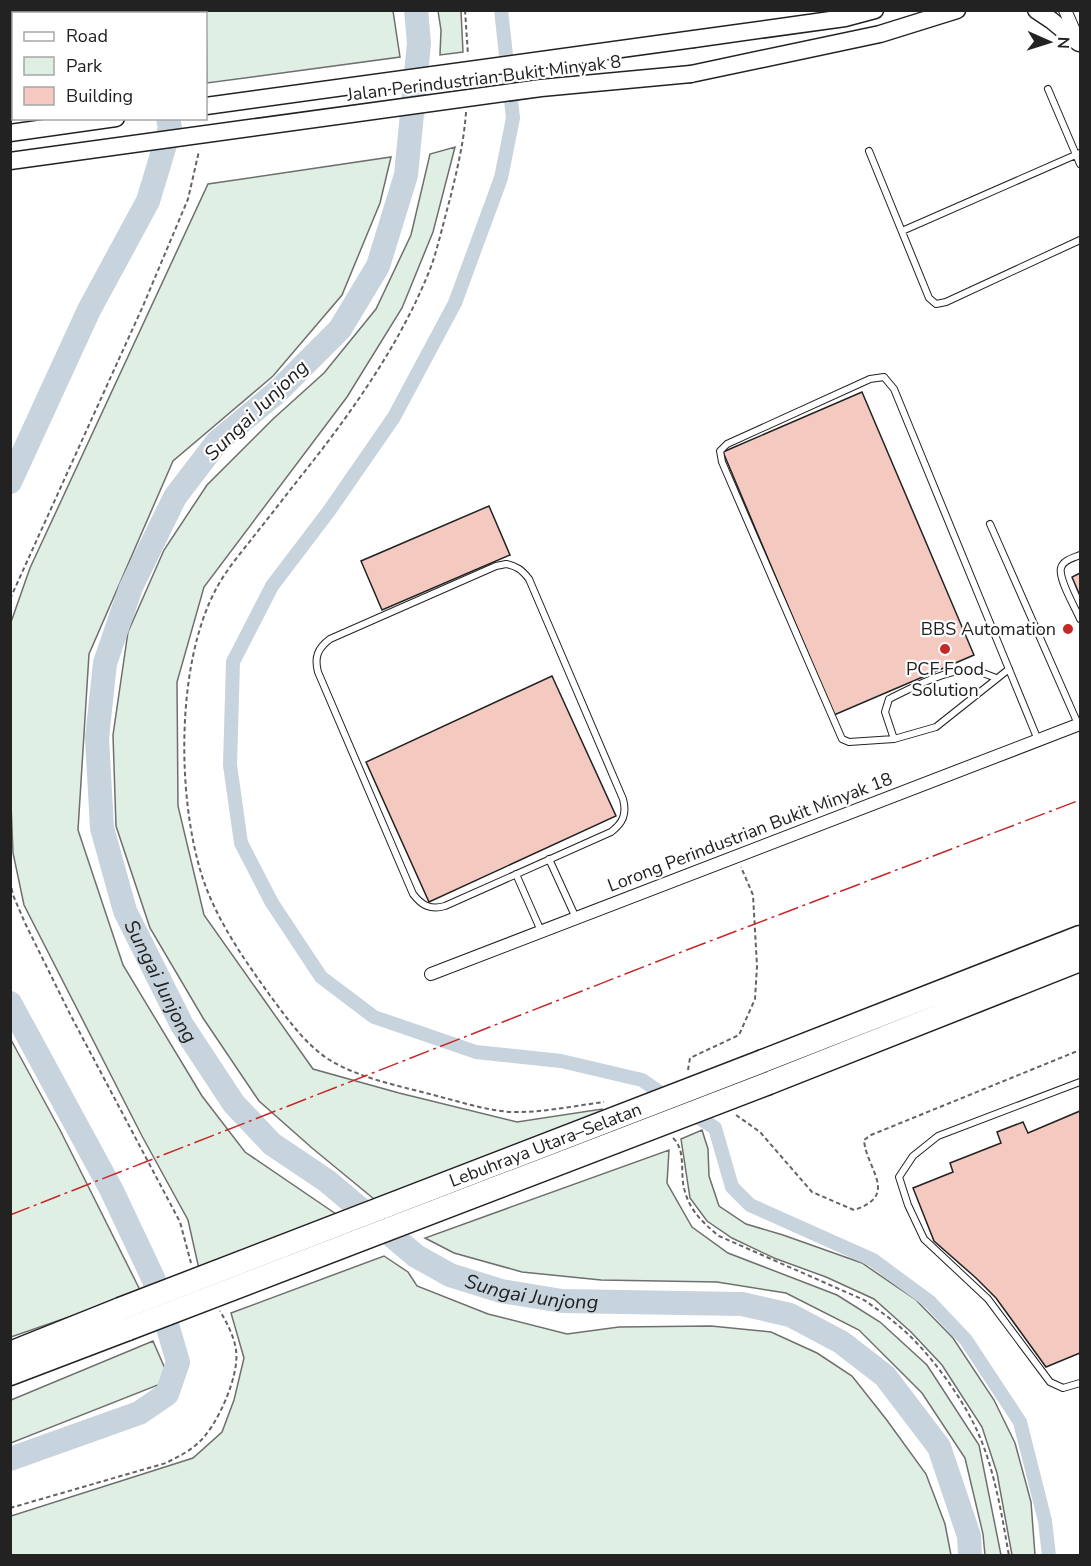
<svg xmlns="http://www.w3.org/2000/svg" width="1091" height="1566" viewBox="0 0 1091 1566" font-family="'Nunito Sans',sans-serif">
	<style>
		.green { fill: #e0efe3; stroke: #6f6f6f; stroke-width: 1.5 }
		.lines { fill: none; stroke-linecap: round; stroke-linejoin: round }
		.canal { stroke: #c7d3dd; stroke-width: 14 }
		.river { stroke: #c7d3dd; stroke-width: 24 }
		.building { fill: #f3c9c0; stroke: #222; stroke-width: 1.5 }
		.lane-casing { stroke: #222; stroke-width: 8 }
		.street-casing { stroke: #222; stroke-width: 14 }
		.secondary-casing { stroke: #222; stroke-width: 19 }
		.highway-casing { stroke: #222; stroke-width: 25 }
		.path { stroke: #646464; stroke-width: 2; stroke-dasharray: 4.5 3; stroke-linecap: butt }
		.lane { stroke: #fff; stroke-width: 6 }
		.street { stroke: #fff; stroke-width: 12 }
		.secondary { stroke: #fff; stroke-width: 16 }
		.highway { stroke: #fff; stroke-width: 22 }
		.secondary-bridge-casing { stroke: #222; stroke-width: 19; stroke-linecap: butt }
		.highway-bridge-casing { stroke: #222; stroke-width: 25; stroke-linecap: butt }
		.secondary-bridge { stroke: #fff; stroke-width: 16 }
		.highway-bridge { stroke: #fff; stroke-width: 22 }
		.power { stroke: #c62828; stroke-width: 1.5; stroke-dasharray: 21 4.5 3 4.5; stroke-linecap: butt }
		.poi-dot { fill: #c62828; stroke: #fff; stroke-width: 2 }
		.labels { text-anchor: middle; stroke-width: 4.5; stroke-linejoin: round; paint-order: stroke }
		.street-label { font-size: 18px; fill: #222; stroke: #fff }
		.poi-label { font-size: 18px; fill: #222; stroke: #fff; text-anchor: end }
		.water-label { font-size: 20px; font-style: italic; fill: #222; stroke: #fff }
	</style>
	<rect width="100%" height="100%" fill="#fff"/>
	<path class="green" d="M109 10 110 13 14 14V118L16 119 11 120V11Z
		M181 11H393L400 57 207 83 206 14 182 13Z
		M438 11H461L463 52 440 55 441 30Z
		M455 147 433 232 402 308 347 397 204 587 177 682 178 806 204 915 313 1069 399 1093 517 1122 602 1109 604 1114 374 1199 312 1148 259 1101 203 1018 150 928 116 826 113 735 128 632 164 550 207 485 273 419 324 373 376 309 411 235 430 154Z
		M391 157 380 203 342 295 273 376 173 461 89 654 78 830 123 965 202 1096 245 1152 336 1214 199 1269 188 1220 142 1136 24 905 13 853 10 779V625L30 568 208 184Z
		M10 1038 60 1130 141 1292 11 1337Z
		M702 1130 708 1149 709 1176 719 1206 746 1224 783 1235 862 1263 916 1300 953 1338 994 1400 1015 1443 1031 1502 1035 1555H1012L997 1473 982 1427 942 1365 911 1332 874 1299 826 1277 774 1258 732 1238 707 1221 690 1198 681 1139Z
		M669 1150 667 1183 692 1227 728 1253 837 1295 880 1322 927 1365 979 1445 1001 1555H985L983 1534 965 1458 922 1393 859 1330 786 1293 717 1282 601 1280 522 1272 454 1253 425 1238Z
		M384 1256 408 1272 417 1286 488 1314 567 1334 619 1327 711 1326 771 1332 817 1353 852 1376 886 1419 926 1474 945 1524 951 1555H11V1516L193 1458 222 1432 234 1400 244 1358 231 1313Z
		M153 1341 166 1371 158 1385 11 1443V1400Z"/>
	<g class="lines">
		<path class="canal" d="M501 10 513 118 501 178 455 303 394 417 329 511 272 586 233 662 230 765 241 843 272 903 321 977 374 1017 476 1052 561 1061 642 1080 671 1100
			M687 1110 715 1128 732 1187 750 1205 873 1260 930 1302 966 1340 1020 1422 1045 1521 1049 1556"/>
		<g class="river">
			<path d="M128 10 130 14"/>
			<path id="s1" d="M416 10 419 43 406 175 378 266 340 329 277 392 217 442 175 497 131 587 105 663 97 738 102 828 125 911 182 1025 234 1104 272 1144 327 1181 416 1256 450 1275 501 1291 562 1301 742 1304 790 1315 841 1342 885 1376 939 1447 969 1536 970 1556"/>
			<path d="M10 482 89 310 148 201 170 128 168 118"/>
			<path d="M10 1003 111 1189 154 1280 178 1362 167 1394 139 1413 10 1459"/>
		</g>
	</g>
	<path class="building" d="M862 392 974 655 834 715 723 452Z
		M489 506 510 555 382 610 361 561Z
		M1080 573V596L1072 577Z
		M552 676 616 816 429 902 366 762Z
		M1080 1111V1353L1046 1367 996 1298 976 1278 934 1241 913 1188 953 1172 950 1163 1001 1143 997 1132 1023 1122 1028 1133Z"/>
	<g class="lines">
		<defs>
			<path id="lane" d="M1048 89 1080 164
				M869 151 929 298 936 304 946 302 1080 240
				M902 231 1080 153
				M990 524 1078 724
				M1080 555C1073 558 1063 560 1061 568 1058 579 1076 609 1080 619
				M506 564C517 566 522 570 529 579L623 799C627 814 623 823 611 832L445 906C431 910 422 906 413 894L318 672C314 657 318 648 330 639L496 566Z
				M1009 669 936 727 894 739 849 742 842 739 722 462 720 451 727 444 870 379 884 377 894 389 1038 740
				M894 739 885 712 889 699C911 688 945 670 969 670 977 670 988 675 996 678
				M549 859 576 918
				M516 874 541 931
				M1080 1082 938 1136 913 1156 899 1177 908 1205 924 1239 988 1299 1050 1382 1063 1388 1080 1383"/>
			<path id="street" d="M1065 10 1078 40
				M431 974 1080 724"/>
			<path id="secondary" d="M1036 10 1051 20 1079 43
				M694 39 845 18 875 10
				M691 74 880 34 957 10
				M10 133 116 118"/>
			<path id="highway" d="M763 1061 1080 937
				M769 1083 1080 960
				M10 1353 120 1309
				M10 1374 128 1329"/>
		</defs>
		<use href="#lane" class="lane-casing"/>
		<use href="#street" class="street-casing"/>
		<use href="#secondary" class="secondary-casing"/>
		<use href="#highway" class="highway-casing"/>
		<path class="path" d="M166 10 167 14
			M465 10 468 55
			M466 112C464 142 457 170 450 199 444 220 439 243 432 264 405 335 359 402 313 461 293 486 274 511 254 536 241 553 225 571 215 591 176 666 177 797 202 876 216 919 243 958 269 994 286 1017 304 1043 328 1059 360 1079 401 1086 437 1096 461 1102 485 1110 510 1112 541 1113 573 1106 604 1102
			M10 599 143 306 188 199 199 151
			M10 881 13 895 25 923 71 1016 180 1222 191 1263
			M688 1070 690 1058 739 1035 755 999 757 966 753 895 741 867
			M736 1115 760 1132 812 1192 854 1210C900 1195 866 1169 864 1140L871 1135 1080 1050
			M673 1138C686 1150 680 1171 684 1188 689 1210 702 1222 719 1236L864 1300C880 1311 897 1323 911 1337 936 1362 965 1402 979 1435 995 1472 1002 1516 1009 1556
			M10 1508 166 1463C177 1457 189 1452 198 1443 217 1427 240 1375 236 1350 234 1336 227 1323 220 1311"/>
		<use href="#lane" class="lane"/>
		<use href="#street" class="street"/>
		<use href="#secondary" class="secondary"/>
		<use href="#highway" class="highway"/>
		<defs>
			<path id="secondary-bridge" d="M206 106 694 39
				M10 161 541 88 691 74"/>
			<g id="highway-bridge">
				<path id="s2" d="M120 1309 763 1061"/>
				<path d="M128 1329 769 1083"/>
			</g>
		</defs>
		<use href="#secondary-bridge" class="secondary-bridge-casing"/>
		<use href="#highway-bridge" class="highway-bridge-casing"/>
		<use href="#secondary-bridge" class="secondary-bridge"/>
		<use href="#highway-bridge" class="highway-bridge"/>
		<path class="power" d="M10 1215 684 951 1080 800"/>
	</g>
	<g class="poi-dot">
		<circle cx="1068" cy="629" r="6"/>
		<circle cx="945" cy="649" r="6"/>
	</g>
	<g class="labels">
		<g class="street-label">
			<text transform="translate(484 78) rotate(-7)" y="6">Jalan Perindustrian Bukit Minyak 8</text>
			<text transform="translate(750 832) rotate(-21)" y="6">Lorong Perindustrian Bukit Minyak 18</text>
			<text dy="6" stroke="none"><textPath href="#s2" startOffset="456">Lebuhraya Utara–Selatan</textPath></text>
		</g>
		<g class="poi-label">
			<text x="1056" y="635">BBS Automation</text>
			<text x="945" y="675" text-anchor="middle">PCF Food<tspan x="945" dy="21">Solution</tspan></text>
		</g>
		<g class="water-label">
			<text transform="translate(256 410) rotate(-44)" y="7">Sungai Junjong</text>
			<text dy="7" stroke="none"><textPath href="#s1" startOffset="1082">Sungai Junjong</textPath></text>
			<text dy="7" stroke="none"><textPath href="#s1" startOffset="1586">Sungai Junjong</textPath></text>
		</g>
	</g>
	<rect width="1091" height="1566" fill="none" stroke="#222222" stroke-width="24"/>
	<rect x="12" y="12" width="195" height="108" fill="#ffffff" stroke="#a7a7a7" stroke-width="1.5"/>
	<rect x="24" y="32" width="30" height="9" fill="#ffffff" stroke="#a7a7a7" stroke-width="1.5"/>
	<text x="66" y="42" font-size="18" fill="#222222">Road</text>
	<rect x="24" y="57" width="30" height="18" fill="#e0efe3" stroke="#a7a7a7" stroke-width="1.5"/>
	<text x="66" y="72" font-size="18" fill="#222222">Park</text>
	<rect x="24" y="87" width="30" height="18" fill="#f3c9c0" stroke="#a7a7a7" stroke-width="1.5"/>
	<text x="66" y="102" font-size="18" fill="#222222">Building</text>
	<g transform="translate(1049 42) rotate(93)" stroke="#ffffff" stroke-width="4.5" paint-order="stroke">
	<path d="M0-4.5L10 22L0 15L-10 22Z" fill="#222222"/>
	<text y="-9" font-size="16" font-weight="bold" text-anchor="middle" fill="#222222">N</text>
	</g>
</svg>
